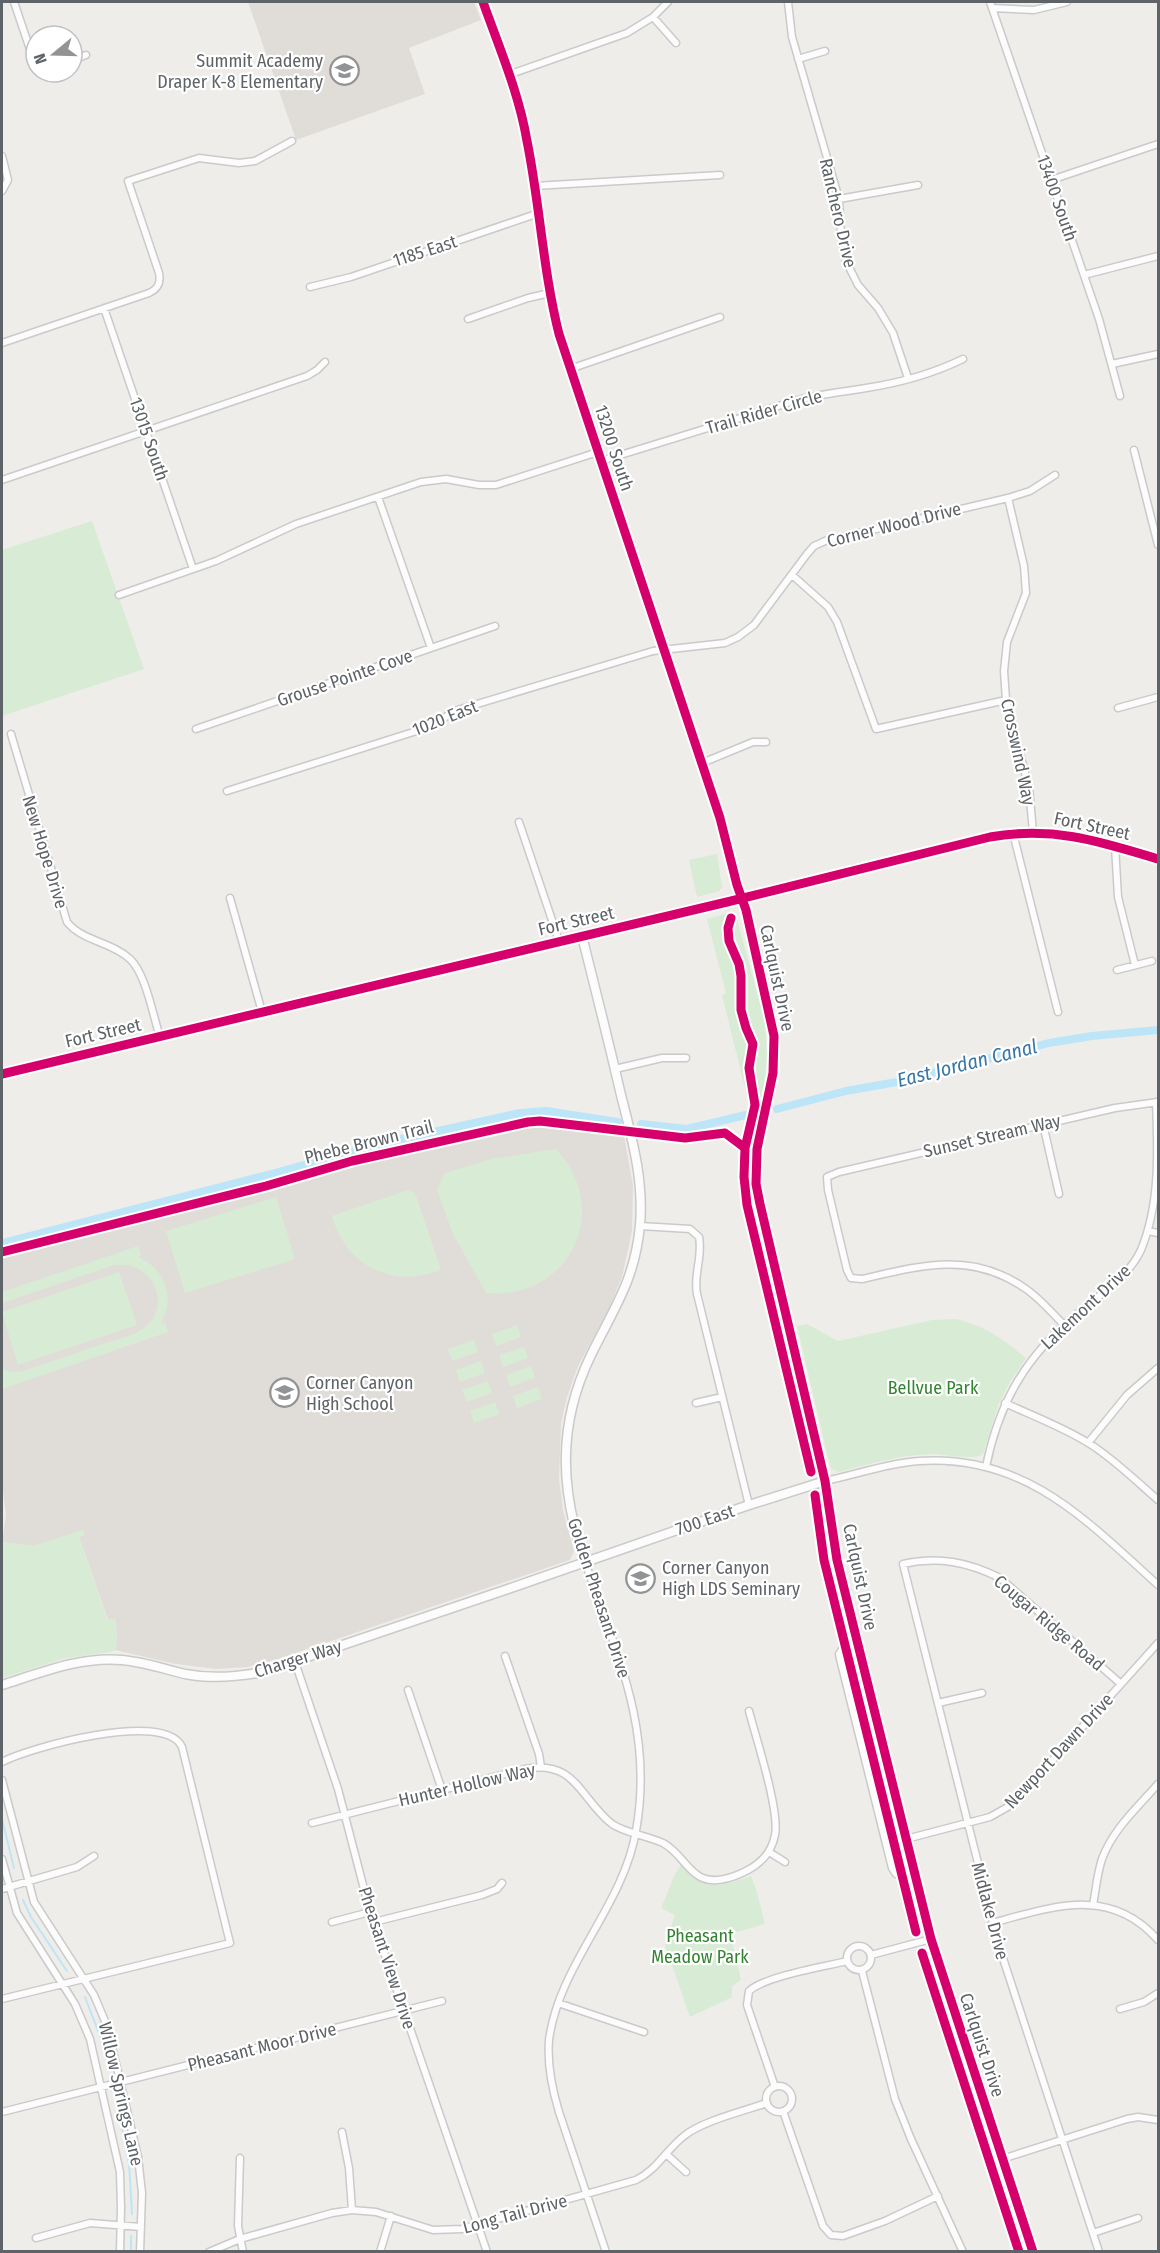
<svg xmlns="http://www.w3.org/2000/svg" width="1160" height="2253" viewBox="0 0 1160 2253" font-family="'Fira Sans Condensed',sans-serif">
	<style>
		.education { fill: #e0ddd8 }
		.green { fill: #d8ebd4 }
		.lines { fill: none; stroke-linecap: round; stroke-linejoin: round }
		.stream { stroke: #bde5f8; stroke-width: 2 }
		.canal { stroke: #bde5f8; stroke-width: 8 }
		.minor-casing { stroke: #cacaca; stroke-width: 9 }
		.tertiary-casing { stroke: #cacaca; stroke-width: 11 }
		.minor { stroke: #fdfcfc; stroke-width: 6 }
		.tertiary { stroke: #fdfcfc; stroke-width: 8 }
		.cycleway-casing { stroke: #fff; stroke-width: 13 }
		.cycleway { stroke: #d6006c; stroke-width: 9 }
		.labels { text-anchor: middle; stroke-width: 4.5; stroke-linejoin: round; paint-order: stroke }
		.poi-label { font-size: 18px; fill: #5e6368; stroke: #fff; text-anchor: start }
		.street-label { font-size: 18px; fill: #5e6368; stroke: #fff }
		.park-label { font-size: 18px; fill: #338430; stroke: #fff }
		.water-label { font-size: 20px; font-style: italic; fill: #3877a6; stroke: #fff }
	</style>
	<rect width="100%" height="100%" fill="#efede9"/>
	<path class="education" d="M248 2H474L481 20 409 48 425 94 296 140Z
		M543 1124 624 1136 633 1186 632 1231 622 1277 609 1309 578 1366 567 1397 561 1423 559 1479 563 1511 574 1551 570 1560 275 1660 246 1667 216 1669 176 1664 115 1650 117 1637 115 1619 108 1620 79 1537 84 1535V1531L34 1546 2 1542 6 1515 2 1484V1254L275 1187 431 1146Z"/>
	<path class="green" d="M92 521 144 669 2 716V550Z
		M717 854 722 887 719 891 697 897 689 860Z
		M729 913 737 919 765 1022 767 1058 764 1086 757 1111 751 1112 722 995 726 993 707 919Z
		M556 1149C613 1209 570 1301 486 1293L453 1234 437 1190 445 1173 491 1159Z
		M408 1190 415 1193 441 1270C392 1289 346 1266 332 1216Z
		M276 1197 295 1259 185 1293 166 1231Z
		M138 1246 141 1255 138 1257C165 1269 176 1297 161 1323H165L168 1332 2 1389V1369L11 1372 22 1371C49 1362 76 1353 102 1344 115 1340 130 1337 141 1330 176 1308 152 1256 111 1266L2 1303V1292Z
		M119 1272 137 1325 18 1365 2 1312Z
		M956 1319C988 1327 1001 1338 1026 1358L1010 1382 999 1403 983 1454C973 1461 945 1454 932 1454 899 1455 870 1464 839 1472L833 1470 830 1466 797 1326 807 1324 838 1341 932 1320Z
		M517 1325 521 1337 496 1346 492 1334Z
		M474 1340 478 1352 452 1361 448 1349Z
		M524 1347 528 1358 503 1367 499 1355Z
		M481 1361 485 1373 460 1382 456 1370Z
		M531 1366 535 1378 510 1387 506 1375Z
		M488 1381 492 1393 467 1402 462 1390Z
		M538 1387 542 1399 517 1408 513 1396Z
		M495 1402 499 1414 474 1423 470 1411Z
		M82 1530 85 1534 79 1537 107 1619H115L117 1637 115 1650 110 1652 66 1658 2 1678V1542L34 1546Z
		M682 1863C703 1893 719 1887 751 1876L757 1892 765 1924 730 1934 741 1980 732 1986V1997L690 2017 665 1945 675 1915 661 1908 675 1874Z"/>
	<g class="lines">
		<path class="stream" d="M2 1819 14 1868
			M23 1900 31 1917 67 1971
			M85 1997 100 2036 109 2070
			M116 2098 129 2163 132 2214
			M131 2236V2252"/>
		<path class="canal" d="M777 1109 846 1091 897 1082 1049 1043 1092 1036 1158 1030
			M641 1124 687 1129 750 1114
			M2 1243 271 1174 379 1144 520 1113 546 1111 618 1122"/>
		<defs>
			<path id="minor" d="M14 2 36 67
				M788 2 792 37 839 199 841 236 846 261 858 285 878 308 893 333 908 378
				M990 2 1099 319 1120 396
				M992 8 1034 10 1067 2
				M653 17 676 43
				M798 59 825 51
				M72 60 86 55
				M508 75 627 33 653 17 668 2
				M2 156 8 180 2 191
				M1051 180 1158 144
				M535 186 720 175
				M839 199 918 185
				M1084 275 1158 256
				M310 287 351 277 539 213
				M104 308 193 569
				M468 319 528 298 550 293
				M2 343 149 293C158 289 161 283 159 273L128 181 199 158 239 163 255 161 292 141
				M1112 364 1158 354
				M570 369 720 317
				M1134 450 1158 545
				M601 461 798 400C820 394 843 392 866 388 899 383 934 373 963 359
				M2 480 307 376 317 370 325 362
				M378 497 431 648
				M1008 498 1024 566 1026 593 1007 642 1004 671 1006 700 1029 788 1033 832
				M792 575 828 607 837 622 876 729 1006 700
				M119 595 216 561 296 524 421 482 446 479 479 485H496L598 452
				M1118 708 1158 697
				M196 729 495 626
				M11 734 67 922C82 941 112 942 130 959 146 974 153 1016 160 1037
				M702 763 753 742H766
				M227 791 426 728 437 723 454 711 653 651 725 643 738 637 754 625 807 554 814 546 825 541 1008 498 1030 491 1055 475
				M519 822 559 941
				M1013 833 1058 1012
				M1115 846 1118 897 1135 965
				M230 898 262 1012
				M1117 970 1152 961
				M615 1069 662 1058H686
				M1043 1124 1059 1194
				M640 1226 690 1229 699 1237C703 1257 693 1275 697 1294L749 1505
				M1148 1231 1158 1233
				M1064 1325C1051 1312 1039 1297 1023 1287 970 1251 919 1266 862 1279L851 1278 847 1270 828 1190 827 1177 839 1172 1115 1108 1158 1102
				M696 1403 722 1397
				M1005 1403C1033 1416 1063 1427 1090 1444 1115 1460 1136 1481 1158 1500
				M1088 1443 1127 1395 1158 1368
				M986 1467C999 1402 1026 1356 1077 1314 1100 1294 1128 1278 1141 1250 1160 1204 1158 1151 1156 1102
				M825 1481C856 1475 887 1463 919 1461 1025 1454 1086 1520 1158 1585
				M585 1562C617 1654 654 1731 636 1831 623 1907 559 1964 549 2040 547 2065 552 2089 559 2112L606 2252
				M858 1644 843 1648 839 1654 840 1659 892 1868 896 1874 914 1871
				M505 1656 539 1754 541 1767
				M295 1662 338 1789 370 1912 487 2252
				M408 1690 442 1790
				M938 1703 982 1693
				M2 1762C31 1747 165 1710 182 1747L230 1943 2 1999
				M2 1780 34 1902 94 1995 107 2026 138 2157 142 2193 140 2252
				M312 1823 525 1769C576 1759 580 1799 612 1824 625 1833 648 1836 663 1843 678 1851 683 1864 696 1874 710 1886 733 1878 748 1870 761 1863 772 1851 775 1835 780 1811 756 1738 749 1711
				M906 1839 990 1817 1013 1804 1158 1643
				M769 1852 785 1862
				M2 1859 17 1913 75 2004 90 2039 120 2172 121 2208 120 2252
				M2 1889 77 1867 94 1856
				M1093 1905C1096 1889 1097 1874 1102 1859 1113 1829 1138 1807 1158 1784
				M332 1922 370 1912
				M374 1922 482 1895 497 1889 502 1883
				M992 1923C1052 1907 1110 1885 1158 1940
				M847 1958a12 12 0 1 1 24 0a12 12 0 1 1-24 0Z
				M871 1955 931 1939
				M862 1971 895 2099 911 2139 963 2252
				M558 2003 644 2032
				M1120 2009 1144 2002 1158 1993
				M766 2099a13 13 0 1 1 26 0a13 13 0 1 1-26 0Z
				M775 2087 747 2005 749 1991C766 1976 823 1967 847 1961
				M783 2111 823 2226 831 2235 843 2236 885 2221 938 2196
				M2 2112 442 2001
				M342 2132 349 2168 352 2210
				M666 2154 686 2172
				M240 2158 238 2226 243 2252
				M1002 2159 1127 2119 1138 2117 1158 2120
				M1093 2233 1138 2218
				M36 2238 90 2223 141 2227
				M209 2252 240 2239 332 2213 352 2210 376 2212 433 2230 462 2229 636 2180C657 2170 666 2150 684 2136 702 2121 744 2111 767 2103
				M380 2252 391 2216
				M1099 2252 998 1943 903 1564C938 1556 968 1562 1000 1578L1121 1684"/>
			<path id="tertiary" d="M483 2C499 47 519 93 527 141 540 205 543 271 559 334L720 818 737 885 746 910 774 1036 773 1073 757 1149 756 1184 760 1204 825 1481 837 1560 931 1939 1033 2252
				M582 936C595 988 608 1039 620 1091 631 1135 644 1178 640 1225 635 1280 614 1308 591 1355 557 1425 560 1490 585 1562
				M2 1074 727 902 990 837C1053 826 1099 841 1158 859
				M2 1685C40 1673 81 1656 122 1660 144 1662 164 1669 185 1674 211 1679 237 1677 263 1672L508 1589 746 1506 825 1481"/>
		</defs>
		<use href="#minor" class="minor-casing"/>
		<use href="#tertiary" class="tertiary-casing"/>
		<use href="#minor" class="minor"/>
		<use href="#tertiary" class="tertiary"/>
		<defs>
			<path id="cycleway" d="M483 2C499 47 519 93 527 141 540 205 543 271 559 334L720 818 737 885 746 910 774 1036 773 1073 757 1149 756 1184 760 1204 825 1481 837 1560 931 1939 1033 2252
				M731 918 728 928 729 941 739 964 741 976V1010L746 1028 753 1044 749 1068 755 1105 745 1148 744 1177 747 1205 811 1472
				M2 1074 727 902 990 837C1053 826 1099 841 1158 859
				M2 1252 266 1186 352 1161 528 1122 540 1121 685 1138 725 1133 745 1148
				M815 1495 824 1560 916 1932
				M922 1953 1019 2252"/>
		</defs>
		<use href="#cycleway" class="cycleway-casing"/>
		<use href="#cycleway" class="cycleway"/>
	</g>
	<defs>
		<symbol id="school-ring" viewBox="-11 -11 22 22"><circle r="9.5" fill="#fff" stroke="#919395" stroke-width="1.5"/><path d="M0-5L7-2L0 1L-7-2ZM-4 1L0 2.5L4 1V4Q0 6-4 4Z" fill="#919395"/></symbol>
	</defs>
	<g fill-rule="evenodd">
		<use href="#school-ring" x="328" y="54" width="33" height="33"/>
		<use href="#school-ring" x="268" y="1376" width="33" height="33"/>
		<use href="#school-ring" x="624" y="1562" width="33" height="33"/>
	</g>
	<g class="labels">
		<g class="poi-label">
			<text x="323" y="67" text-anchor="end">Summit Academy<tspan x="323" dy="21">Draper K-8 Elementary</tspan></text>
			<text x="306" y="1389">Corner Canyon<tspan x="306" dy="21">High School</tspan></text>
			<text x="662" y="1574">Corner Canyon<tspan x="662" dy="21">High LDS Seminary</tspan></text>
		</g>
		<g class="street-label">
			<text transform="translate(1057 198) rotate(71)" y="6">13400 South</text>
			<text transform="translate(838 213) rotate(77)" y="6">Ranchero Drive</text>
			<text transform="translate(425 251) rotate(-18)" y="6">1185 East</text>
			<text transform="translate(764 412) rotate(-16)" y="6">Trail Rider Circle</text>
			<text transform="translate(149 439) rotate(71)" y="6">13015 South</text>
			<text transform="translate(614 448) rotate(72)" y="6">13200 South</text>
			<text transform="translate(894 525) rotate(-14)" y="6">Corner Wood Drive</text>
			<text transform="translate(345 678) rotate(-19)" y="6">Grouse Pointe Cove</text>
			<text transform="translate(445 718) rotate(-22)" y="6">1020 East</text>
			<text transform="translate(1018 752) rotate(78)" y="6">Crosswind Way</text>
			<text transform="translate(1092 826) rotate(12)" y="6">Fort Street</text>
			<text transform="translate(45 852) rotate(73)" y="6">New Hope Drive</text>
			<text transform="translate(576 921) rotate(-13)" y="6">Fort Street</text>
			<text transform="translate(777 978) rotate(78)" y="6">Carlquist Drive</text>
			<text transform="translate(103 1033) rotate(-13)" y="6">Fort Street</text>
			<text transform="translate(992 1136) rotate(-13)" y="6">Sunset Stream Way</text>
			<text transform="translate(369 1142) rotate(-14)" y="6">Phebe Brown Trail</text>
			<text transform="translate(1086 1307) rotate(-43)" y="6">Lakemont Drive</text>
			<text transform="translate(705 1520) rotate(-19)" y="6">700 East</text>
			<text transform="translate(860 1577) rotate(78)" y="6">Carlquist Drive</text>
			<text transform="translate(599 1598) rotate(72)" y="6">Golden Pheasant Drive</text>
			<text transform="translate(1049 1623) rotate(40)" y="6">Cougar Ridge Road</text>
			<text transform="translate(298 1659) rotate(-17)" y="6">Charger Way</text>
			<text transform="translate(1059 1751) rotate(-47)" y="6">Newport Dawn Drive</text>
			<text transform="translate(467 1785) rotate(-13)" y="6">Hunter Hollow Way</text>
			<text transform="translate(990 1911) rotate(75)" y="6">Midlake Drive</text>
			<text transform="translate(387 1958) rotate(72)" y="6">Pheasant View Drive</text>
			<text transform="translate(982 2045) rotate(72)" y="6">Carlquist Drive</text>
			<text transform="translate(262 2047) rotate(-14)" y="6">Pheasant Moor Drive</text>
			<text transform="translate(121 2094) rotate(77)" y="6">Willow Springs Lane</text>
			<text transform="translate(515 2214) rotate(-15)" y="6">Long Tail Drive</text>
		</g>
		<g class="park-label">
			<text x="933" y="1394">Bellvue Park</text>
			<text x="700" y="1942">Pheasant<tspan x="700" dy="21">Meadow Park</tspan></text>
		</g>
		<g class="water-label">
			<text transform="translate(967 1063) rotate(-14)" y="7">East Jordan Canal</text>
		</g>
	</g>
	<rect width="1160" height="2253" fill="none" stroke="#5e6368" stroke-width="6"/>
	<g transform="translate(54 54) rotate(251)"><circle r="28" fill="#ffffff" stroke="#bfc1c3" stroke-width="1.5"/>
	<path d="M0-4.5L10 22L0 15L-10 22Z" fill="#919395"/>
	<text y="-9" font-size="16" font-weight="bold" text-anchor="middle" fill="#5e6368">N</text>
	</g>
</svg>
